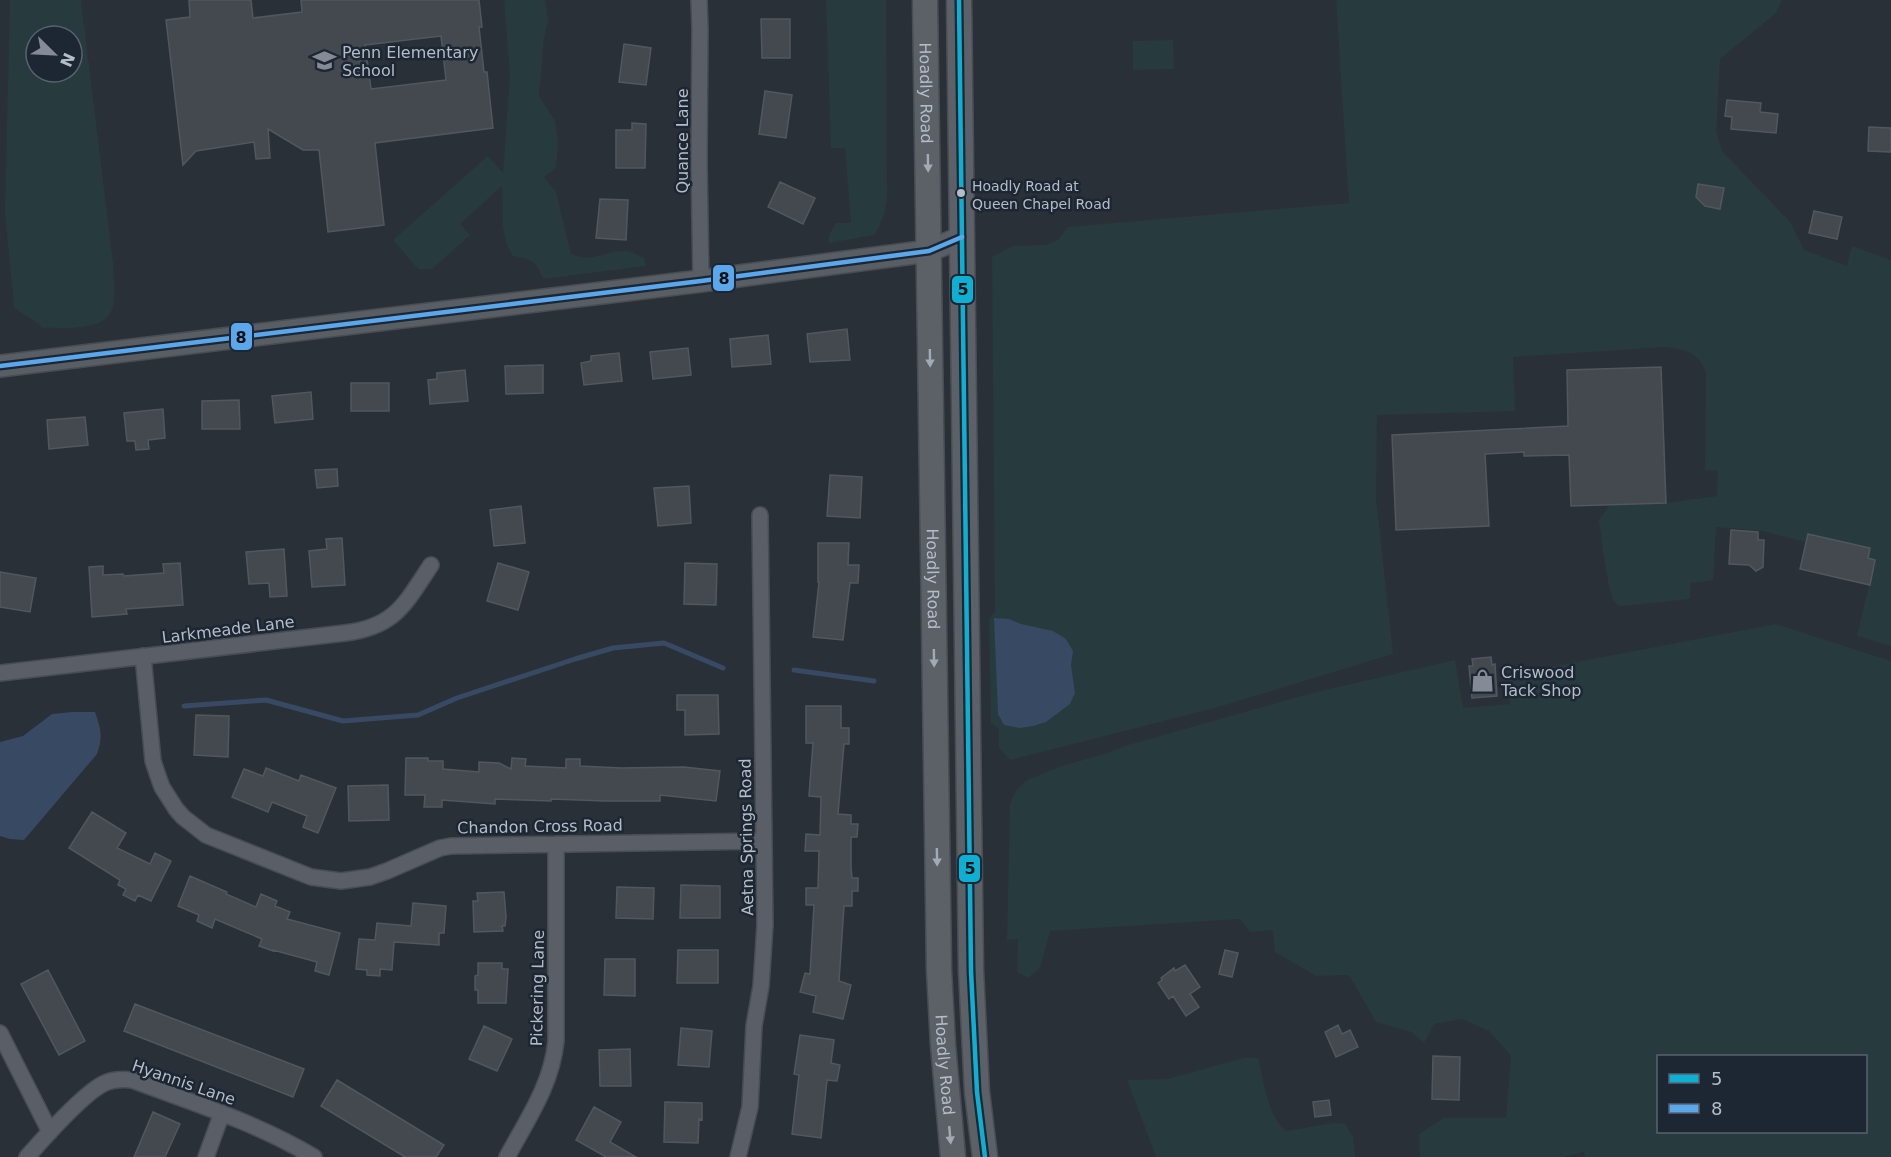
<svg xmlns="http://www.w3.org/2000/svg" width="1891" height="1157" viewBox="0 0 1891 1157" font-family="'DejaVu Sans',sans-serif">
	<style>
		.green { fill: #273a3e; fill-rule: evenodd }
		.water { fill: #384963 }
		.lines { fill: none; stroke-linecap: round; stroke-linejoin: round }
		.stream { stroke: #384963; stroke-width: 5 }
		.building { fill: #444950; stroke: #52575f; stroke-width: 1.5; fill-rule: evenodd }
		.street-casing { stroke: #484c53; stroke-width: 18 }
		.secondary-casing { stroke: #484c53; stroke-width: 24 }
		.primary-casing { stroke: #484c55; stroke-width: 27 }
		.street { stroke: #5a5e66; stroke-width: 15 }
		.secondary { stroke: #595d64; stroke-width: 21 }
		.primary { stroke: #5c6168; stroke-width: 24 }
		.bus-1-casing { stroke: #1d2633; stroke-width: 9 }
		.bus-2-casing { stroke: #1d2633; stroke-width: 9 }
		.bus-1 { stroke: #0dafd3; stroke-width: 4.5 }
		.bus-2 { stroke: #5aa8eb; stroke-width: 4.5 }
		.oneway { fill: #a2aab6 }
		.bus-dot { fill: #b4bcc9; stroke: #1d2633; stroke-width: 2 }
		.labels { text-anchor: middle; stroke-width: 5; stroke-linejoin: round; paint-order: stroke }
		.bus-label { font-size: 14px; fill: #b4bcc9; stroke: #1d2633; text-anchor: start }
		.poi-label { font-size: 16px; fill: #b4bcc9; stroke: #1d2633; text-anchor: start }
		.street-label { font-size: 16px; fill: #b4bcc9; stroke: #1d2633 }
		.line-badge { stroke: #1d2633; stroke-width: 2 }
		.pale-badge-label { font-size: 16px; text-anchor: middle; font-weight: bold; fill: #111 }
	</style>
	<rect width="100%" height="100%" fill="#2a3038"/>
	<path class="green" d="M10 0H81L113 263C113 277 116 293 113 306 108 333 63 327 42 328 34 317 24 317 14 307L5 213ZM36 36H72V72H36Z
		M504 0H545L548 21 544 38 539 96 555 121 558 141 556 168 544 177 556 192 571 254C591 263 605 251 625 251 631 251 638 255 644 258L646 266 543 279C536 260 532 260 513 256 499 235 504 210 502 186L460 224 470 235 432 269H418L393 240 488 156 503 173 510 76Z
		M826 0H886L887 197 884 215 875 235 829 243V235L836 223H851L845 148H831Z
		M1336 0H1782L1776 13 1720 59 1716 131 1722 151 1790 222 1804 250 1847 266 1852 246 1891 260V646L1857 636 1875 560 1763 531 1716 527 1713 580 1690 583V599L1622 606C1618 605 1617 605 1614 601 1608 593 1601 534 1599 520L1610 504 1666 503 1717 496 1718 471 1705 470 1706 374C1702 354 1684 349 1665 347L1513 357 1515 411 1377 415 1376 498 1393 654 1215 708 1010 760 999 748V729L991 723 989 619 995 611 992 257 1013 246 1045 245 1058 240 1068 227 1349 203Z
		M1173 40 1174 69 1133 70V41Z
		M1776 624 1891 661V1157H1585L1583 1152 1564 1157H1420L1419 1134 1444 1118H1506L1511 1056 1489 1031 1462 1019 1434 1024 1424 1043 1411 1032 1376 1022 1349 975 1316 976 1275 952 1273 930 1250 932 1240 919 1050 931 1040 968 1028 978 1017 972 1018 939 1007 940 1010 804 1016 791 1025 781 1059 767 1107 753 1128 745 1312 693 1455 660 1463 708 1510 704 1508 675ZM1658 1056H1866V1132H1658Z
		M1244 1058H1258C1264 1081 1267 1115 1286 1131L1334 1123 1345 1124 1353 1137 1355 1157H1156L1127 1080 1167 1079Z"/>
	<path class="water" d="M994 618 1009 619 1021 624 1053 631 1066 639 1073 651 1071 665 1075 693 1070 704 1046 722 1033 726 1020 728 1004 725 998 714Z
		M72 712H95C101 729 103 737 97 754L24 840 10 839 0 836V742L23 736 52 714Z"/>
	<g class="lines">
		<path class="stream" d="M794 670 874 681
			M184 706 266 700 343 721 418 715 457 698 575 659 613 648 664 643 723 668"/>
	</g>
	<path class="building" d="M189 0H251L253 18 302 12 301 0H479L482 27H479L484 72H487L493 128 375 143 384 225 328 232 319 150H303L268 129 270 158 256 159 254 142 196 151 183 165 166 20 190 17ZM441 36 446 80 371 89 365 45Z
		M761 19H790V58H762Z
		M624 44 651 48 646 85 619 82Z
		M765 91 792 95 786 138 759 134Z
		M1727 100 1761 103 1760 112 1778 114 1776 133 1731 129 1732 117 1725 116Z
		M632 123 646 124 645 168H616V130H632Z
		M1869 127 1891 128V152L1868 151Z
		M780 182 815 198 803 224 768 207Z
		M1698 184 1724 188 1720 209 1705 206 1696 197Z
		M600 199 628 200 626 240 596 238Z
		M1814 211 1842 217 1837 239 1809 233Z
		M847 329 850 360 810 362 807 334Z
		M768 335 771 364 732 367 730 339Z
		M688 348 691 375 653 379 650 352Z
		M619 353 622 381 584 385 581 363 591 361V356Z
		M543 365V393L506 394 505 366Z
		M1661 367 1666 503 1571 506 1569 455 1524 456V452L1485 454 1489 526 1396 530 1392 435 1568 426 1567 370Z
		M465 370 468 401 430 404 428 380 437 379V373Z
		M351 383H389V411H351Z
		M311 392 313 419 275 423 272 396Z
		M239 400 240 429H202V401Z
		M163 409 165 438 148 440 149 449 136 450 135 441H127L124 413Z
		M85 417 88 445 49 449 47 420Z
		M337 469 338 486 317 488 315 470Z
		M830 475 862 477 860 518 827 516Z
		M689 486 691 523 658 526 654 488Z
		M521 506 525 543 494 546 490 510Z
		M1731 530 1758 532V540H1764L1763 567 1756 571 1749 565 1729 564Z
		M1808 534 1870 548 1868 558 1875 560 1870 585 1800 569Z
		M342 538 345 585 312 587 309 551 327 549 326 539Z
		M818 543H849L848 565H859L858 583H850L843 640 813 637 819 582H818Z
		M284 549 287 596 270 597 269 583 249 584 246 552Z
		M180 563 183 605 126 609 127 614 92 617 89 567 103 566V575L123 574 124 576 164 573 163 564Z
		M498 563 529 572 518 610 487 601Z
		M685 563 717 564 716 605 684 604Z
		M0 572 36 578 30 612 0 607Z
		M1491 657 1492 665 1495 664 1497 696 1472 698 1469 666H1473L1472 659Z
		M677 695H718L719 734 685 735V710H677Z
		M806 706H841V728H849V744H844L838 814 851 815V824H858L857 837H851V868L852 878H858V891H852V906H844L839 981 851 985 843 1019 813 1012 816 996 800 992 805 973 810 974 814 905H806V888H818L819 851H805L806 834 820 835 821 797 809 796 813 743H806Z
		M196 715 229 716 228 757 194 755Z
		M406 758H428V761H443V769L479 772V762L499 763 511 769 512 758 526 759 525 766 566 768V759H580V766L621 768 684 767 720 771 716 801 660 795V801H605L551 799V801L495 799V804L442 800V807H424L425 795H405Z
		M266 768 299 781 301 775 336 788 318 833 303 827 307 816 272 802 268 812 232 797 244 769 263 776Z
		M388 785 389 820 349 821 348 786Z
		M92 812 126 833 117 848 150 864 155 853 171 861 151 901 138 895 135 901 123 895 126 889 118 885 120 880 69 848Z
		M190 876 227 892 226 894 256 907 261 894 277 901 275 906 290 912 287 919 340 933 329 975 315 971 317 962 273 950V951L259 946 262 939 215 919 212 928 197 921 199 915 178 906Z
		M681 885 720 886V918H680Z
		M617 887 654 888 653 919 616 918Z
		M504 892 506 917 505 926H502L503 931 474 932 473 901H478L477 893Z
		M413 903 446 906 444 933H439V945L394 942 392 970 380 969V976L367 975V970L356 969 359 939 375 940 377 923 411 926Z
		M678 950H718V983H677Z
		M1225 950 1238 953 1232 977 1219 974Z
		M605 959H635V996L604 995Z
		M478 963H502V969H508L506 1003H478V990H475V976L478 975Z
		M1185 965 1200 987 1190 994 1199 1007 1186 1016 1173 996 1169 999 1158 983 1162 980 1161 978 1174 968 1175 971Z
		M48 970 85 1041 59 1055 21 984Z
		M135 1004 304 1069 293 1097 124 1031Z
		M1338 1025 1342 1034 1350 1030 1358 1047 1336 1057 1325 1032Z
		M484 1026 512 1039 497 1071 469 1059Z
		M681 1028 712 1031 709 1067 678 1065Z
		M800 1035 834 1040 831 1063 840 1065 837 1081 827 1080 821 1138 792 1134 799 1075 794 1074Z
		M630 1049 631 1086H600L599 1050Z
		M1433 1056 1460 1057 1459 1100 1432 1099Z
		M337 1080 444 1145 436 1157H405L321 1106Z
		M1329 1100 1331 1115 1315 1117 1313 1102Z
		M665 1102 702 1103V1120L699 1119 698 1143 664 1142Z
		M594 1107 621 1122 610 1142 636 1157H606L576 1140Z
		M153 1112 180 1124 165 1157H134Z"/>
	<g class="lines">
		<defs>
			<path id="street" d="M699 0 700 29 699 161 701 281
				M143 656 153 761 158 776 162 787 176 809 183 817 206 835 311 877 341 881 370 877 387 871 440 848 451 846 764 841
				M0 673 345 633C395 627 405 604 431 565
				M0 1033 50 1132
				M27 1157C42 1140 86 1091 105 1083 114 1079 123 1079 132 1080 194 1103 257 1123 314 1157
				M206 1157 222 1113
				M507 1157C527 1120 552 1084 556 1041V844
				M738 1157 750 1107 754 1026 761 986 765 925 760 515"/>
			<path id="secondary" d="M0 366 701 281 929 251 962 237"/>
			<g id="primary">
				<path id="s1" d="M925 0 939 970 943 1045 953 1157"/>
				<path d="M959 0 971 971 977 1092 985 1157"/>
			</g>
		</defs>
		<use href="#street" class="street-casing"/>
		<use href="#secondary" class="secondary-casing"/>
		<use href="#primary" class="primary-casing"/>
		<use href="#street" class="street"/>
		<use href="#secondary" class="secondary"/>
		<use href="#primary" class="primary"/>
		<defs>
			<path id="bus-1" d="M959 0 971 971 977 1092 985 1157"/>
			<path id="bus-2" d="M0 366 701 281 929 251 962 237"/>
		</defs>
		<use href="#bus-1" class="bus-1-casing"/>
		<use href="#bus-2" class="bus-2-casing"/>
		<use href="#bus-1" class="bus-1"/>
		<use href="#bus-2" class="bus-2"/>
	</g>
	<defs><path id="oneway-solid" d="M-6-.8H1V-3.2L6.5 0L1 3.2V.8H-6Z" transform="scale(1.5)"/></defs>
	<g class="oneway">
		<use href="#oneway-solid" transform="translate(928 163) rotate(89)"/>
		<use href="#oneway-solid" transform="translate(930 358) rotate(89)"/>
		<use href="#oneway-solid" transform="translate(934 658) rotate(89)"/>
		<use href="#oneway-solid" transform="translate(937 857) rotate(89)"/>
		<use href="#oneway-solid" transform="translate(950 1135) rotate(85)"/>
	</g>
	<defs>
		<symbol id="school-bare" viewBox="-9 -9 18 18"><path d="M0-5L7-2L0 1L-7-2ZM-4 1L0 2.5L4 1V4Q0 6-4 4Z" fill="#848b96" stroke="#1d2633" stroke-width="2.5" paint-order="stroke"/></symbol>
		<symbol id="shop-bare" viewBox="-9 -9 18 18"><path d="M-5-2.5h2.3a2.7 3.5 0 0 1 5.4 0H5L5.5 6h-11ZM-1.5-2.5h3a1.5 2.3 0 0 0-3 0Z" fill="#848b96" stroke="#1d2633" stroke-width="2.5" paint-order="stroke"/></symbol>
	</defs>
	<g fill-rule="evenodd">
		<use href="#school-bare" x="308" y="44" width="33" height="33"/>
		<use href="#shop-bare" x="1466" y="664" width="33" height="33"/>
	</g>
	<circle class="bus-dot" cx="961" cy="193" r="5"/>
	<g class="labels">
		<g class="bus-label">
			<text x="972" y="191">Hoadly Road at<tspan x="972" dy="18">Queen Chapel Road</tspan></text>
		</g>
		<g class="poi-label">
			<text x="342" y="58">Penn Elementary<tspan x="342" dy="18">School</tspan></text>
			<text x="1501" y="678">Criswood<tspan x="1501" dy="18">Tack Shop</tspan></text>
		</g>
		<g class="street-label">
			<text dy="6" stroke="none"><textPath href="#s1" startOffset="93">Hoadly Road</textPath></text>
			<text transform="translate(682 141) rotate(-90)" y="6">Quance Lane</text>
			<text dy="6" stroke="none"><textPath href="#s1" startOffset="579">Hoadly Road</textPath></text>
			<text transform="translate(228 629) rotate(-7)" y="6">Larkmeade Lane</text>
			<text transform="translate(540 826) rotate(-1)" y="6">Chandon Cross Road</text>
			<text transform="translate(746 837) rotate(-91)" y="6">Aetna Springs Road</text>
			<text transform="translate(537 988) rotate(-89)" y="6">Pickering Lane</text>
			<text dy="6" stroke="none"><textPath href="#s1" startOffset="1065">Hoadly Road</textPath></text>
			<text transform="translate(184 1082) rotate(19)" y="6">Hyannis Lane</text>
		</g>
	</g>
	<g class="line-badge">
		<rect x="712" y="264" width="23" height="28" rx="6" fill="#5aa8eb"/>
		<rect x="951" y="275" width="23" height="29" rx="6" fill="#0dafd3"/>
		<rect x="230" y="322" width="23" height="29" rx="6" fill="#5aa8eb"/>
		<rect x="958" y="854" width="23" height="29" rx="6" fill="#0dafd3"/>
	</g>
	<g class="pale-badge-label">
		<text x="724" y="284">8</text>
		<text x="963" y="295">5</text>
		<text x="241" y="343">8</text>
		<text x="970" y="874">5</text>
	</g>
	<rect x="1657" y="1055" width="210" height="78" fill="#1d2633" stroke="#59626f" stroke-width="1.5"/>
	<rect x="1669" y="1074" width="30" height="9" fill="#0dafd3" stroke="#59626f" stroke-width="1.5"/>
	<text x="1711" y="1085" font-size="18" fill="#b4bcc9">5</text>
	<rect x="1669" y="1104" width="30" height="9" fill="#5aa8eb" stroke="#59626f" stroke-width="1.5"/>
	<text x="1711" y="1115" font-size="18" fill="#b4bcc9">8</text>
	<g transform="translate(54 54) rotate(114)"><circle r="28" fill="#1d2633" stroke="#59626f" stroke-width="1.5"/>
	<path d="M0-4.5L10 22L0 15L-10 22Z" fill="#848b96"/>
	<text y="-9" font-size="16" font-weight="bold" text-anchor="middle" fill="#b4bcc9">N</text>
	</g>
</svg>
